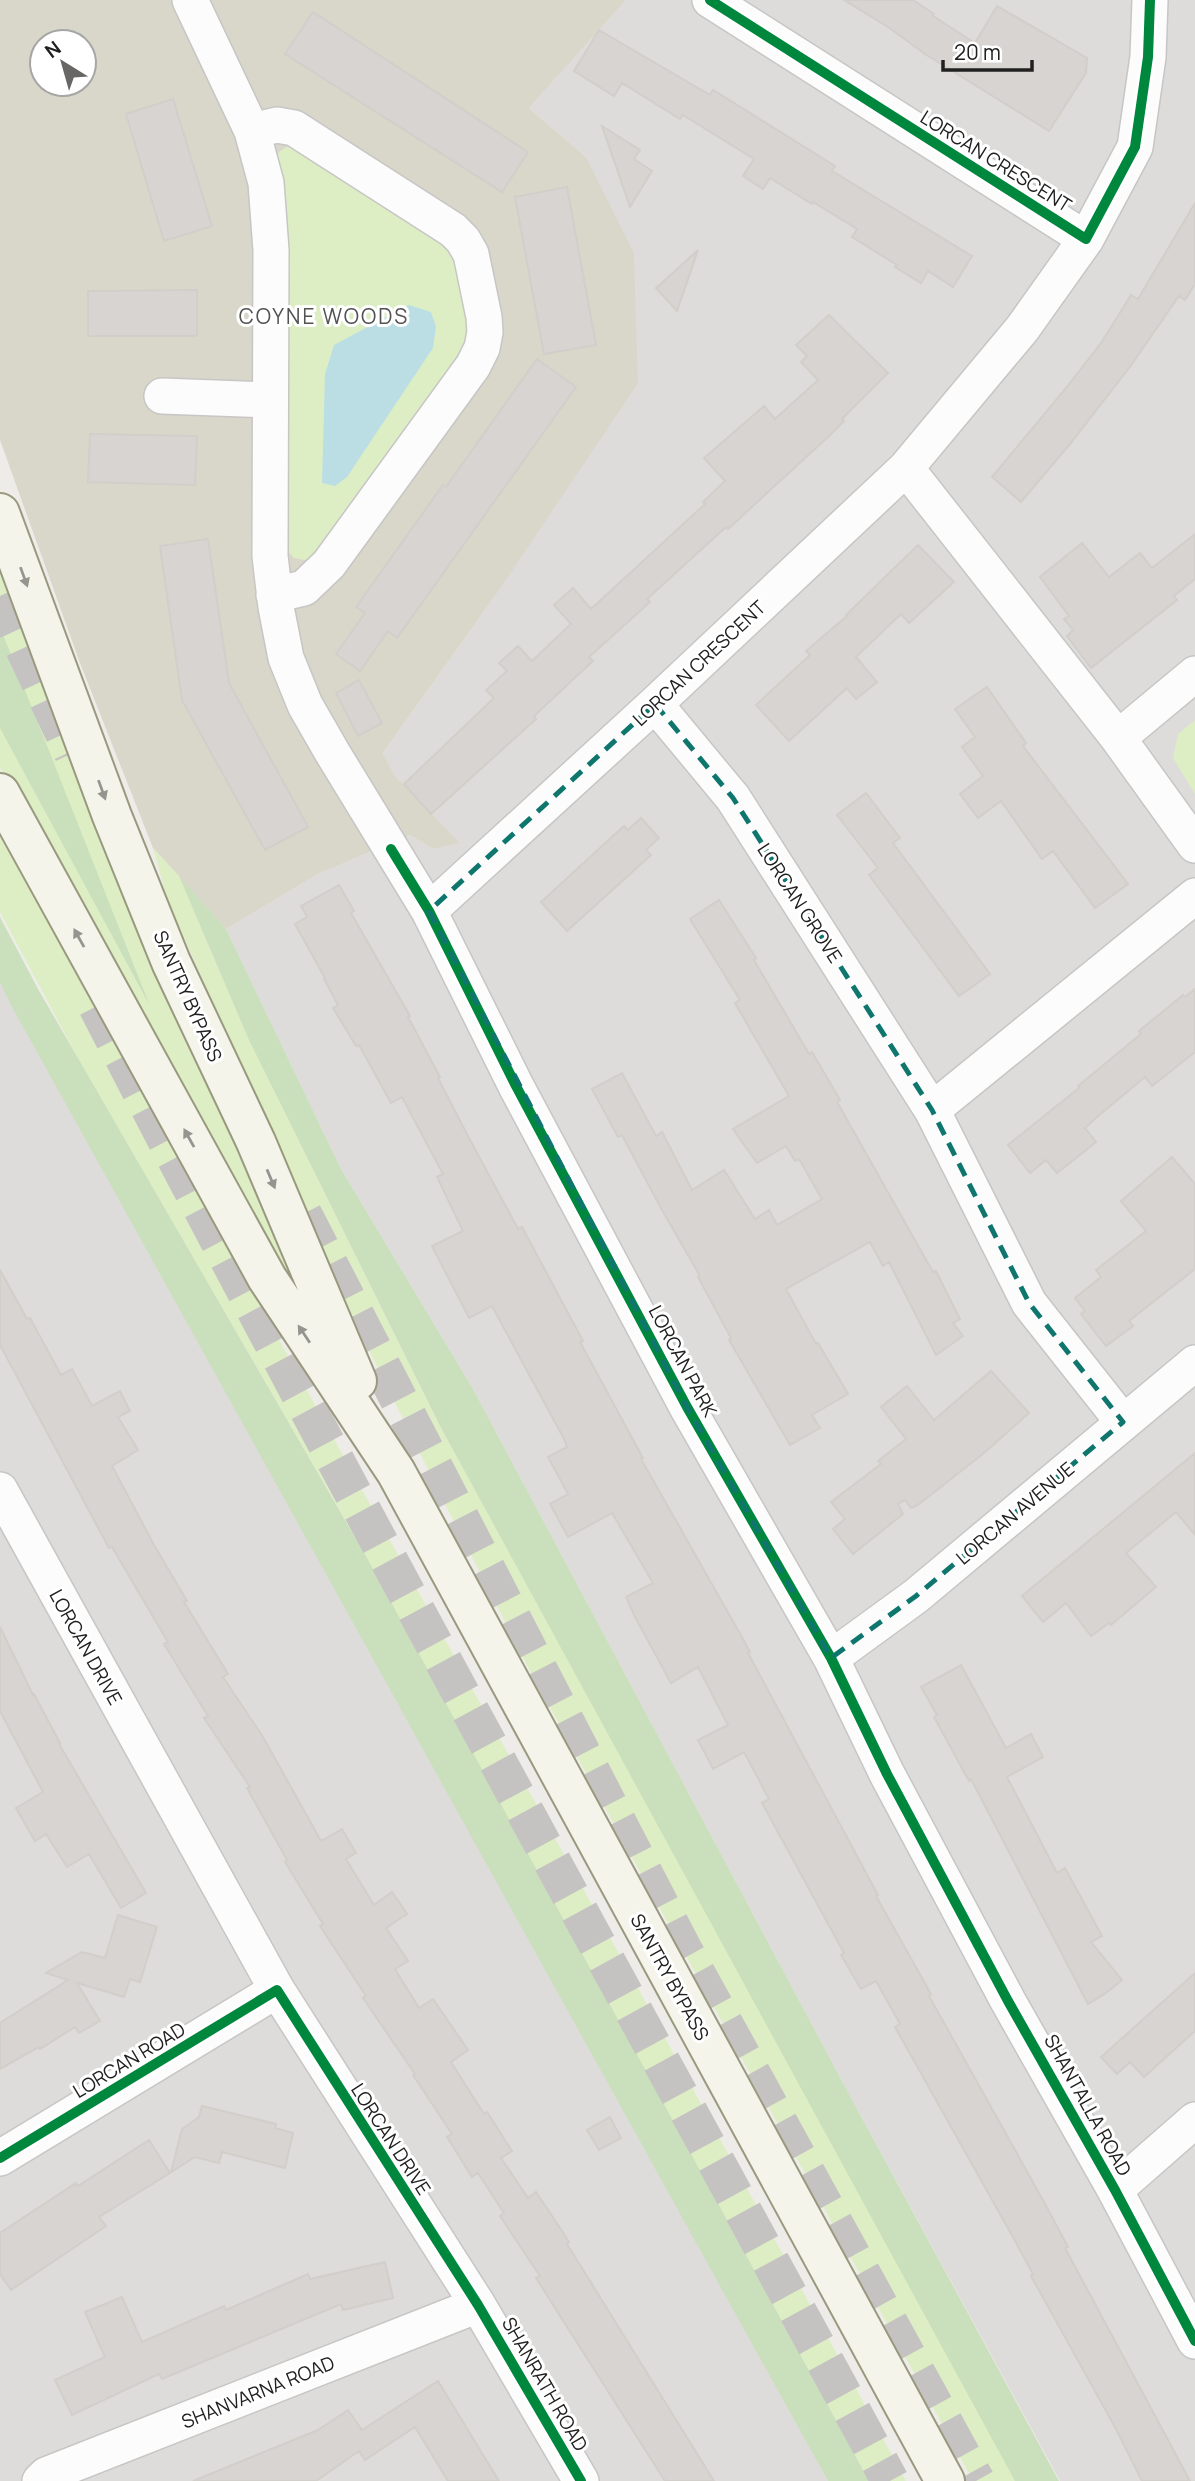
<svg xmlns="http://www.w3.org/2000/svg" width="1195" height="2481" viewBox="0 0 1195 2481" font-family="Manrope,sans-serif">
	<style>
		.residential { fill: #dddcda }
		.construction { fill: #d9d7ca; fill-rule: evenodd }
		.grass { fill: #ddeec5 }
		.forest { fill: #cadfbc }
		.water { fill: #badee4 }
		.building { fill: #d7d4d2; stroke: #d2ceca; stroke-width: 2 }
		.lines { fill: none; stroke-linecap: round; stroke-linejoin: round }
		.motorway-tunnel { stroke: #c5c3c1; stroke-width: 38; stroke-dasharray: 38 19; stroke-linecap: butt }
		.minor-casing { stroke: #c7c6c5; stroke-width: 38 }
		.secondary-casing { stroke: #99997f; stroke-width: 42 }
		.minor { stroke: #fcfcfc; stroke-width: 35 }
		.secondary { stroke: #f5f4eb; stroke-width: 38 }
		.cycleway-casing { stroke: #fff; stroke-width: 15 }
		.cycleway { stroke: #00873e; stroke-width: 10 }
		.oneway { fill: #959590 }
		.marked { fill: none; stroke: #0f766e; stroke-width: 5; stroke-dasharray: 14 9; stroke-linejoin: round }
		.labels { text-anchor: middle; stroke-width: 6; stroke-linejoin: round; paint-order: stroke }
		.street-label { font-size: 19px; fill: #202020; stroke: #fff }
		.neighbourhood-label { font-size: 21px; letter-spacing: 2px; fill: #535353; stroke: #fff }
	</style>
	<rect width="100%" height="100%" fill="#eeece9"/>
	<path class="residential" d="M626 0H1195V2481H1060L850 2096 473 1389 341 1169 226 929 318 874 410 835 433 849 459 843 395 776 383 753 495 596 586 157 529 108Z
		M0 983 243 1423 612 2081 674 2200 828 2481H0Z"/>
	<path class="construction" d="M0 0H626L529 108 586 157 634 253 638 383 495 596 383 753 395 776 460 843 433 849 410 835 318 874 226 929 153 848 80 663 0 440ZM42 42H84V84H42Z"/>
	<path class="grass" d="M288 146 300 148 454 250 470 329 468 341 316 555 305 560 294 558 286 549 275 161 279 152Z
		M0 564 295 1272 281 1279 0 768Z
		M1195 720V794L1173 758 1178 734Z
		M0 836 638 1988 906 2481H869L353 1533 81 1064 0 912Z
		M153 848 179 876 248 1038 440 1426 1017 2481H973L527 1665 447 1508 362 1336 296 1196 167 898Z"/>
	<path class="forest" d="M0 627 150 1006 0 728Z
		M179 876 226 929 341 1169 473 1389 850 2096 1059 2481H1015L440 1426 248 1038Z
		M0 917 38 989 367 1558 869 2481H828L11 1005 0 983Z"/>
	<path class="water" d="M409 305 431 312 436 327 433 348 347 477 335 486 322 483 325 374 334 345Z"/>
	<path class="building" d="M844 0H913L934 14 933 16 975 43 997 6 1087 58 1086 73 1049 131 925 54 888 27Z
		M313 12 528 152 502 192 285 54Z
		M599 30 710 95 713 90 835 166 832 171 972 256 953 287 928 271 921 283 895 267 897 265 852 237 857 229 813 202 812 204 770 178 763 189 743 176 754 159 683 115 680 119 622 83 614 96 574 71Z
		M173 99 212 226 164 241 126 114Z
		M602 126 640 150 634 159 652 171 630 207Z
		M567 187 596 345 544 354 515 197Z
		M1195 203V284L1185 300 1179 296 1132 364 1070 444 1021 502 992 477 1066 388 1101 343 1131 295 1138 299Z
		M698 250 677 311 656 288Z
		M197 290V336H88V291Z
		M829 315 888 373 842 419 844 421 829 436 728 529 726 527 647 599 650 602 589 657 593 661 534 716 536 719 431 814 404 784 494 698 486 690 507 671 499 663 518 646 532 661 571 624 554 605 573 588 591 609 705 504 703 502 725 481 704 458 764 406 775 419 818 380 801 362 807 356 796 345Z
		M537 359 576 387 397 638 388 631 360 671 336 654 365 613 356 607 443 485 446 487Z
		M90 434 197 436 195 485 88 482Z
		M1195 534V579L1174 596 1177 600 1091 668 1067 636 1073 630 1064 619 1069 616 1040 577 1082 543 1109 577 1140 553 1152 568Z
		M208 539 229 683 308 827 265 850 182 700 160 546Z
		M918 545 954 582 909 623 901 614 856 657 877 682 856 699 847 688 789 741 756 705 810 655 806 651 847 616 846 615Z
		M359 680 382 723 358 736 336 693Z
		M987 687 1026 743 1023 746 1128 884 1095 908 1053 851 1042 859 1001 801 978 818 960 794 983 776 962 747 975 737 955 709Z
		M866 793 900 838 893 843 990 974 959 996 869 875 878 868 837 815Z
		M641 818 659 838 646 850 651 855 567 931 541 902 624 826 628 830Z
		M339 885 354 911 351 913 410 1016 408 1017 440 1077 438 1078 470 1140 518 1229 522 1227 583 1341 580 1342 643 1458 641 1459 743 1639 750 1652 748 1653 878 1895 876 1896 931 1994 929 1996 1044 2202 1068 2247 1065 2248 1190 2481H1142L1116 2429 1031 2276 1033 2274 1014 2239 895 2027 900 2024 876 1981 861 1989 841 1955 844 1953 762 1803 769 1799 744 1752 713 1769 698 1740 728 1725 698 1667 671 1683 635 1617 626 1597 653 1583 612 1513 568 1537 550 1504 568 1494 548 1457 567 1447 564 1439 492 1306 469 1318 432 1246 463 1231 437 1177 443 1174 402 1097 391 1103 359 1045 356 1046 333 1008 338 1005 324 979 325 978 295 924 307 917 301 906Z
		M719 900 756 958 754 960 809 1054 812 1052 840 1100 837 1102 933 1272 936 1271 960 1319 953 1323 963 1336 936 1355 889 1262 883 1266 870 1242 786 1289 816 1344 818 1343 848 1394 812 1415 820 1428 790 1445 729 1340 731 1338 698 1277 700 1276 662 1210 622 1135 618 1137 592 1089 622 1073 656 1136 662 1132 692 1190 724 1170 755 1219 769 1210 777 1225 822 1199 799 1159 795 1161 786 1146 757 1163 733 1129 789 1096 735 1003 740 1000 690 919Z
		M1195 989V1052L1152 1086 1145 1077 1097 1117 1085 1128 1096 1142 1057 1173 1046 1160 1030 1173 1008 1145 1079 1088 1078 1086 1141 1034 1139 1031 1183 995 1185 997Z
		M1172 1157 1195 1184V1269L1129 1321 1133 1326 1106 1346 1081 1314 1085 1311 1075 1298 1101 1277 1096 1270 1146 1231 1121 1201Z
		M0 1270 27 1319 30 1318 61 1375 72 1369 92 1406 120 1391 130 1411 118 1417 138 1450 112 1466 154 1545 187 1601 184 1602 228 1674 223 1677 263 1737 321 1841 342 1829 356 1853 346 1859 374 1905 392 1892 407 1914 386 1928 408 1961 395 1969 419 2008 433 1999 468 2050 451 2062 484 2114 487 2112 512 2151 501 2158 528 2198 536 2192 564 2234 569 2242 567 2244 714 2481H665L536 2278 540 2276 500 2216 504 2213 478 2173 472 2177 447 2137 452 2134 413 2075 415 2074 363 1998 366 1996 320 1926 323 1924 285 1862 287 1860 247 1788 250 1787 204 1718 208 1716 164 1644 168 1642 112 1547 109 1548 0 1345Z
		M991 1371 1029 1413 984 1453 918 1505 911 1508 905 1500 898 1504 903 1514 853 1554 833 1529 845 1519 831 1502 881 1464 878 1461 906 1439 881 1407 907 1386 934 1420Z
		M1195 1453V1535L1176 1512 1126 1553 1156 1587 1111 1625 1109 1623 1091 1636 1066 1603 1043 1622 1022 1596Z
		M0 1627 33 1695 34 1694 60 1743 59 1744 146 1893 121 1908 89 1854 67 1867 46 1834 35 1841 16 1808 43 1792 0 1711Z
		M961 1665 1006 1748 1031 1734 1043 1757 1007 1777 1057 1873 1065 1868 1102 1936 1091 1942 1122 1980 1106 1993 1088 2004 971 1779 969 1781 934 1717 937 1715 921 1687Z
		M118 1915 157 1927 140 1982 130 1979 124 1997 77 1983 100 2021 79 2033 75 2027 40 2049 39 2047 0 2069V2023L68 1980 46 1973 82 1952 105 1958Z
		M1195 1973V2031L1144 2077 1130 2062 1117 2074 1101 2057Z
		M202 2106 276 2124 275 2128 293 2133 285 2168 222 2152 219 2163 195 2157 171 2172 182 2129 199 2117Z
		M610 2117 621 2138 599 2150 587 2130Z
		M149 2140 170 2173 99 2217 106 2226 11 2290 0 2274V2233L76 2183 78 2186Z
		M385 2262 393 2298 343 2310 341 2304 162 2379 159 2374 72 2415 55 2380 105 2357 85 2312 122 2297 142 2342 224 2306 226 2310 308 2274 310 2279Z
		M438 2381 499 2481H448L415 2427 365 2460 359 2451 316 2481H193L318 2430 348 2410 362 2430Z"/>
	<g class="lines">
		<path class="motorway-tunnel" d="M0 596 73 753
			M97 1006C352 1503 624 1991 890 2481
			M303 1214 683 1949 976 2481"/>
		<defs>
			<path id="minor" d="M190 0 252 131 266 183 271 250 270 556 276 607 286 658 305 705 332 752 429 911 516 1086 687 1407 831 1658 887 1774 1008 2001 1115 2190 1195 2341
				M710 0 1086 239
				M252 131 277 125 294 128 453 230 463 240 471 254 484 317 485 332 482 348 473 366 329 564 304 588 274 595
				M162 396 269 400
				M906 468 1118 738 1195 845
				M655 704 733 798 932 1110 1029 1303 1123 1422
				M1118 738 1195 674
				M429 911 655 704 906 468 1022 329 1086 239 1135 147 1148 57 1150 0
				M932 1110 1195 896
				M0 1490 277 1990 478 2305 581 2481
				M831 1658 916 1596 1195 1363
				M0 2158 277 1990
				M1115 2190 1195 2120
				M40 2481 46 2475 478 2305"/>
			<path id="secondary" d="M0 513 112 816 171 962 256 1142 357 1381
				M0 793 267 1278 396 1472 945 2481"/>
		</defs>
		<use href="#minor" class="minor-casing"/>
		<use href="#secondary" class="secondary-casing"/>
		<use href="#minor" class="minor"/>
		<use href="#secondary" class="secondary"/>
		<defs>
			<path id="cycleway" d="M710 0 1086 239 1135 147 1148 57 1150 0
				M391 849 429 911 516 1086 687 1407 831 1658 887 1774 1008 2001 1115 2190 1195 2341
				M0 2158 277 1990 478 2305 581 2481"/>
		</defs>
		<use href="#cycleway" class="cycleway-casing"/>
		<use href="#cycleway" class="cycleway"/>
	</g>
	<defs><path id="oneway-solid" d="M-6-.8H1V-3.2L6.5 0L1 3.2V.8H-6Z" transform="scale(1.75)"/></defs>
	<g class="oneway">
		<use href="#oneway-solid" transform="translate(24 577) rotate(70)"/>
		<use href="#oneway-solid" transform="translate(102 790) rotate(70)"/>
		<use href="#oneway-solid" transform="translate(79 938) rotate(-119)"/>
		<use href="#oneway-solid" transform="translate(189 1138) rotate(-119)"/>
		<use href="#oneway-solid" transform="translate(271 1179) rotate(67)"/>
		<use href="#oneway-solid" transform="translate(304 1334) rotate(-124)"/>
	</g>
	<path class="marked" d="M655 704 733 798 932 1110 1029 1303 1123 1422 916 1596 831 1658 687 1407 429 911Z"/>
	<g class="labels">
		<g class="street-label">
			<text transform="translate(996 161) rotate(32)" y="7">LORCAN CRESCENT</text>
			<text transform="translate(699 663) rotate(-43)" y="7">LORCAN CRESCENT</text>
			<text transform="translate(800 903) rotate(57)" y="7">LORCAN GROVE</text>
			<text transform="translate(188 996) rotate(66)" y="7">SANTRY BYPASS</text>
			<text transform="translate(683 1361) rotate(62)" y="7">LORCAN PARK</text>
			<text transform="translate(1015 1513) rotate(-40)" y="7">LORCAN AVENUE</text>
			<text transform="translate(86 1647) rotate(61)" y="7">LORCAN DRIVE</text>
			<text transform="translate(670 1977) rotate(61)" y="7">SANTRY BYPASS</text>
			<text transform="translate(129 2060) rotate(-31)" y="7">LORCAN ROAD</text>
			<text transform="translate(1088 2105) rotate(61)" y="7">SHANTALLA ROAD</text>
			<text transform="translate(391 2139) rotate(57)" y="7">LORCAN DRIVE</text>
			<text transform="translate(545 2384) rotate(60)" y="7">SHANRATH ROAD</text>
			<text transform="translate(258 2392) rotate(-22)" y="7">SHANVARNA ROAD</text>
		</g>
		<g class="neighbourhood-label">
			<text x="324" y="324">COYNE WOODS</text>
		</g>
	</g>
	<g transform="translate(63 63) rotate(323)"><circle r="33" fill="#ffffff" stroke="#a6a6a6" stroke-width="2"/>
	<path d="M0-5L12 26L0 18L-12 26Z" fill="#686766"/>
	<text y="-10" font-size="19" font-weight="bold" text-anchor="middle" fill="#202020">N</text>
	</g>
	<path d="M943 60v10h89v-10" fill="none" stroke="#202020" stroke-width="3.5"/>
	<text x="954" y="60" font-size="21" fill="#202020" stroke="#ffffff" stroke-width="5" paint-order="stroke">20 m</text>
</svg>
